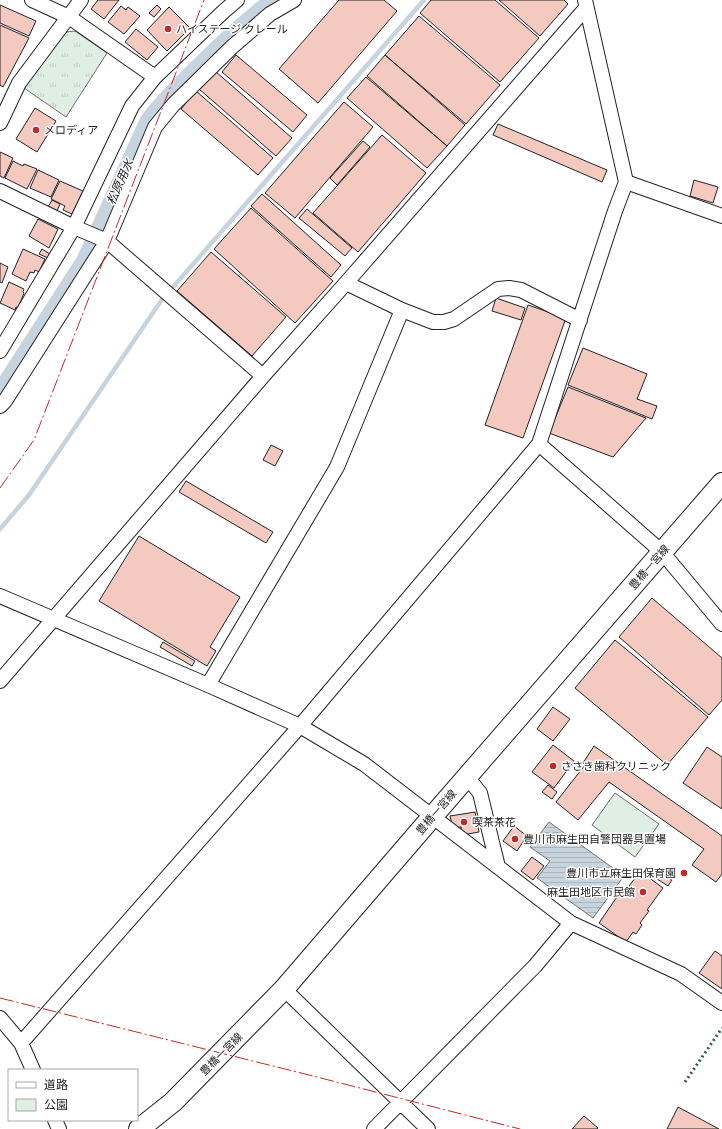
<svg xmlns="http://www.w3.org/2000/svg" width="722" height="1129" viewBox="0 0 722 1129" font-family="Merriweather,'Noto Sans JP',serif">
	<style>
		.grass { fill: url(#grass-tufts); stroke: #6f6f6f }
		.park { fill: #e0efe3; stroke: #6f6f6f }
		.water { fill: url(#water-rules); stroke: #6f6f6f }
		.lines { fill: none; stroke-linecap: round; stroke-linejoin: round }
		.stream { stroke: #c7d3dd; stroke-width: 4.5 }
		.canal { stroke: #c7d3dd; stroke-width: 17 }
		.building { fill: #f3c9c0; stroke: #222 }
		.minor-casing { stroke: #222; stroke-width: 16 }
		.secondary-casing { stroke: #222; stroke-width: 22 }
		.minor { stroke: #fff; stroke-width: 14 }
		.secondary { stroke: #fff; stroke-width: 20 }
		.hedge { stroke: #2f5e38; stroke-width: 3; stroke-dasharray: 2 3; stroke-linecap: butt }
		.power { stroke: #c62828; stroke-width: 1; stroke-dasharray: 14 3 2 3; stroke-linecap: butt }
		.poi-dot { fill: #c62828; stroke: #fff; stroke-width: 1.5 }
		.labels { text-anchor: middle; stroke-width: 3; stroke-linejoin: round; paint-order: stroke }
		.poi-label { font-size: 11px; fill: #222; stroke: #fff; text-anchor: start }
		.street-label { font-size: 11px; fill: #222; stroke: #fff }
		.water-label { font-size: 12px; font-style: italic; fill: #222; stroke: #fff }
	</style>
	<defs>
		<pattern id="grass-tufts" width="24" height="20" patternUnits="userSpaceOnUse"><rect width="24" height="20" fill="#e0efe3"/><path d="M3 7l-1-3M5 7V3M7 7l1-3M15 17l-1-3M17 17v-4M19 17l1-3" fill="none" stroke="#c0cdc2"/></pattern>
		<pattern id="water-rules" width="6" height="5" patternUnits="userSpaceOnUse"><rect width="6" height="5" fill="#c7d3dd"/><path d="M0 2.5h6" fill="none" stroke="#abb5bd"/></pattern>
	</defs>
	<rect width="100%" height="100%" fill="#fff"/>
	<path class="grass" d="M75 31 107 53 66 117 24 88 66 32Z"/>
	<path class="park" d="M615 793 659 824 635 857 592 825Z"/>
	<path class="water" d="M549 822 624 876 593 918 537 878 550 861 530 847Z"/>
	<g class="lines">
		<path class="stream" d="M174 286 424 0
			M0 529 29 495 163 298"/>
		<path class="canal" d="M0 392 85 260 148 121C162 102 179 86 196 69 221 44 246 20 274 0"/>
	</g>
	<path class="building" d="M98 0H119L104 19 91 9Z
		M339 0H384L397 11 318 103 279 69Z
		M431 0H495L539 38 500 82 420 13Z
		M499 0H564L568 4 540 36Z
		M0 5 36 21 29 36 0 23Z
		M157 5 161 9 154 17 149 13Z
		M121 6 126 10 128 7 140 16 124 34 108 22Z
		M169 7 190 28 167 51 147 30Z
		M419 16 500 85 466 124 385 55Z
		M0 25 29 38 3 87 0 85Z
		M136 29 158 47 147 60 125 42Z
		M236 55 307 115 293 132 222 72Z
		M385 55 465 125 447 146 367 76Z
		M215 71 292 138 276 156 199 89Z
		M366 77 447 146 427 168 347 98Z
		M196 91 273 158 258 175 181 109Z
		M344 102 373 127 295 218 265 193Z
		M35 108 56 121 37 152 16 139Z
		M498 124 607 170 602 182 493 135Z
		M382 135 426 173 358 252 313 213Z
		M363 141 370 147 337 185 330 178Z
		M0 152 13 158 4 178 0 176Z
		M13 161 23 166 24 164 37 169 27 189 5 178Z
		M38 170 59 180 51 197 30 188Z
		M694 180 718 187 713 203 690 196Z
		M60 181 83 191 72 214 63 210 65 206 51 199Z
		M262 194 341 265 331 277 251 206Z
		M52 200 60 204 57 211 48 207Z
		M251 208 333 281 295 323 214 249Z
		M307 209 352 248 345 256 299 218Z
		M38 219 58 229 49 248 29 236Z
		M23 249 45 259 39 272 35 270 34 273 30 272 26 281 12 274Z
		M42 249 50 254 48 258 39 254Z
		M211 252 286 317 252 356 177 291Z
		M0 263 8 267 2 283 0 282Z
		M9 282 24 289 23 292 24 293 18 308 16 307 15 310 0 303Z
		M496 298 525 308 521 320 492 311Z
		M528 305 566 318 523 438 485 425Z
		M583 348 647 374 637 399 657 406 652 419 568 385Z
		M568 387 646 418 613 457 549 433Z
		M271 445 283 451 275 466 263 460Z
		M186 481 273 532 266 543 179 492Z
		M139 536 240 597 210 647 216 651 207 666 99 601Z
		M652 598 722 658V700L709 715 619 637Z
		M615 640 708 717 667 765 575 688Z
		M163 642 195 661 192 666 160 647Z
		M553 707 570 719 553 741 537 729Z
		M553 745 574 761 554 788 532 772Z
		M594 746 722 836V874L716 882 692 865 704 849 609 782 578 820 556 802 585 765 583 763Z
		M707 747 722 757V809L683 783Z
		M548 785 557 792 552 799 542 792Z
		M475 812 479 832 462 835 461 827 453 828 450 816Z
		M514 826 527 836 517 851 503 841Z
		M532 857 544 866 533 880 521 871Z
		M654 869 672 880 668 886 651 875Z
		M640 871 663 888 647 910 649 911 640 923 642 925 636 934 633 932 626 942 599 923 621 891 624 893Z
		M715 951 722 956V989L699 973Z
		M678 1107 719 1129H667Z
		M584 1116 598 1128 597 1129H572Z"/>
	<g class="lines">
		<defs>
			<path id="minor" d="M32 0 69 17 155 77
				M0 123 19 83 81 0
				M626 182 722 216
				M0 191 74 227 107 241 263 376
				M346 283 402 310 433 322H444L454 319 498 289 509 288 521 290 580 320
				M0 351 74 227 132 106 155 77 223 12 237 0
				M0 406 5 401 107 241 155 127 173 105 232 47 270 14 294 0
				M539 444 662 552 722 624
				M0 596 208 685 300 726 364 764 571 923 681 974 722 1003
				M0 681 263 376 346 283 586 8
				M208 685 337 467 402 310
				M467 777 480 793 498 867
				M284 989 428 1129
				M0 1018 21 1043 33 1070
				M21 1043 300 726 539 444 615 211 626 182 585 0
				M55 1120 59 1129
				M374 1129 535 966 571 923"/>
			<path id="secondary" d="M139 1129 173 1102 284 989 432 817 722 483"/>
		</defs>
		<use href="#minor" class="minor-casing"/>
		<use href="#secondary" class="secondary-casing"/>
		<use href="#minor" class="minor"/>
		<use href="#secondary" class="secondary"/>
		<path class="hedge" d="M685 1082 722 1028"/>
		<path class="power" d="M0 488 34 440 204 0
			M0 998 313 1076 520 1129"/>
	</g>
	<g class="poi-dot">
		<circle cx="168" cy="29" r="4"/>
		<circle cx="36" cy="130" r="4"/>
		<circle cx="553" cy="766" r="4"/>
		<circle cx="464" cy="822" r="4"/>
		<circle cx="515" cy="839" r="4"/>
		<circle cx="684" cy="873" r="4"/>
		<circle cx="643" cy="892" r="4"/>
	</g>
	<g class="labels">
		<g class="poi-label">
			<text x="176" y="33">ハイステージ クレール</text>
			<text x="44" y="134">メロディア</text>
			<text x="561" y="770">ささき歯科クリニック</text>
			<text x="472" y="826">喫茶茶花</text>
			<text x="523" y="843">豊川市麻生田自警団器具置場</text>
			<text x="676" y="877" text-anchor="end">豊川市立麻生田保育園</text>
			<text x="635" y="896" text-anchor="end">麻生田地区市民館</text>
		</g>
		<g class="street-label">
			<text transform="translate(649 567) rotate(-49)" y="4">豊橋一宮線</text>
			<text transform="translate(436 812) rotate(-49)" y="4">豊橋一宮線</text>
			<text transform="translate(221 1054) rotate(-45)" y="4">豊橋一宮線</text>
		</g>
		<g class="water-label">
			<text transform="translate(120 182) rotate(-66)" y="4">松原用水</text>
		</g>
	</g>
	<rect x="8" y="1069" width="130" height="52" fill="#ffffff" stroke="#a7a7a7"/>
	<rect x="16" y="1082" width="20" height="6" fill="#ffffff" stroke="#a7a7a7"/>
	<text x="44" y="1089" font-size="12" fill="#222222">道路</text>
	<rect x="16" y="1099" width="20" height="12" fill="#e0efe3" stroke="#a7a7a7"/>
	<text x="44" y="1109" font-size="12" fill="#222222">公園</text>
</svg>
